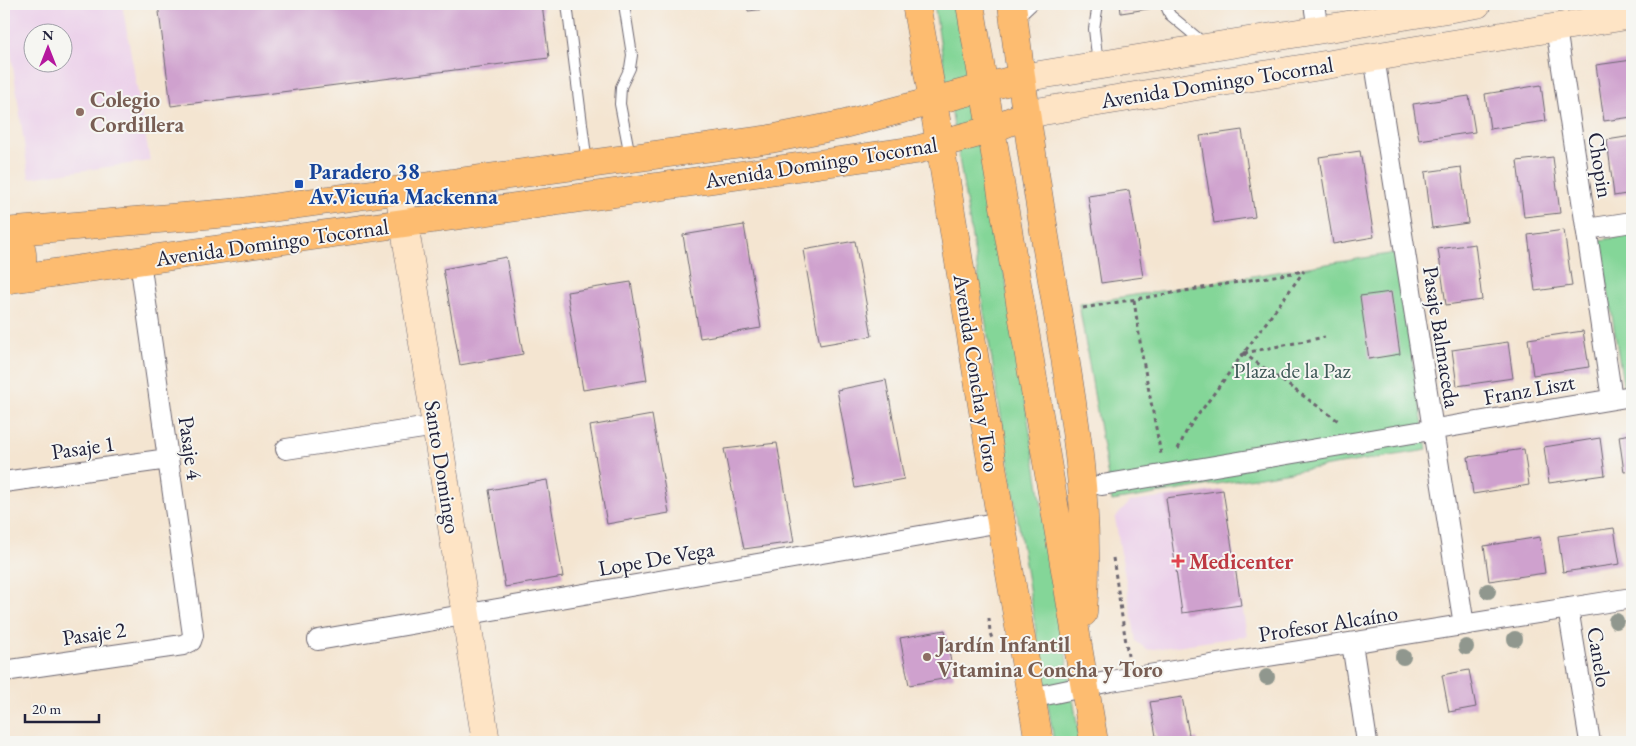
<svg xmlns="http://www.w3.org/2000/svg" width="1636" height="746" viewBox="0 0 1636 746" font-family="'EB Garamond',serif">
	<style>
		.built { fill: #ecd1ea; fill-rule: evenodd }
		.green { fill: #84d698; stroke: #537c6a }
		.building { fill: #cfa1ce }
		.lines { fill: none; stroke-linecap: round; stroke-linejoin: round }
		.lane-casing { stroke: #6c6670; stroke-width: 12 }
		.street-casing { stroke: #6c6670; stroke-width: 22 }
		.secondary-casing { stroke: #6c6670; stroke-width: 29 }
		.primary-casing { stroke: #6c6670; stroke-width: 29 }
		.path { stroke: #6c6670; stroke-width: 3; stroke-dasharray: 4 4; stroke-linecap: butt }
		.lane { stroke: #fff; stroke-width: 10 }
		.street { stroke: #fff; stroke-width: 20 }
		.secondary { stroke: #fee4c5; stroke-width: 28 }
		.primary { stroke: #fdbc6f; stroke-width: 28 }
		.tree { fill: #90978e }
		.education-dot { fill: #8d6e63; stroke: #f6f6f2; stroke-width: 2 }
		.transit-dot { fill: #1a4fb4; stroke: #f6f6f2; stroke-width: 2 }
		.health-dot { fill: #e0444e; stroke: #f6f6f2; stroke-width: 2 }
		.labels { text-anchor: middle; stroke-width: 4; stroke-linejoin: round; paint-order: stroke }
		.street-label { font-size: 22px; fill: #22223b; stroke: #f6f6f2 }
		.education-label { font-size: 22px; font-weight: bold; fill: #785e54; stroke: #f6f6f2; text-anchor: start }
		.transit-label { font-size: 22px; font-weight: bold; fill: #164399; stroke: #f6f6f2; text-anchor: start }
		.park-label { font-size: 22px; fill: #3f5857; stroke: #f6f6f2 }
		.health-label { font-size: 22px; font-weight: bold; fill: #be3a42; stroke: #f6f6f2; text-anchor: start }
	</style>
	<rect width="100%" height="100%" fill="#f6f6f2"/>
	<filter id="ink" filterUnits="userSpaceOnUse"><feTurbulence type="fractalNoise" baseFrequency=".02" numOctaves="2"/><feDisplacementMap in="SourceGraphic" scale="10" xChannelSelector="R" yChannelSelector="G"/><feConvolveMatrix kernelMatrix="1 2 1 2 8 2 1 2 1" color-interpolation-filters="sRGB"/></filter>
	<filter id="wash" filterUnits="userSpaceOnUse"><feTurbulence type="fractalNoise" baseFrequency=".0096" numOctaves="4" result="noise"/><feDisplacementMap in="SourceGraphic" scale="20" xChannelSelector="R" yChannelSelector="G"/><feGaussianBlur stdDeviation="1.12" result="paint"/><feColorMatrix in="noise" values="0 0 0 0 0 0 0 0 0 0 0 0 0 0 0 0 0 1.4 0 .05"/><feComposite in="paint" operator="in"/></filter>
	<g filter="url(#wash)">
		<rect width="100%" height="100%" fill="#f4e5d1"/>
		<path class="built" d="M4 4H122L150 161 29 178ZM32 32H62V62H32Z
			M1223 490 1247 636 1147 650 1136 641 1115 518 1130 502Z"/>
		<path class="green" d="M934 4H961L1080 742H1054Z
			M1632 235V389L1624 390 1600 240Z
			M1395 253 1427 450 1112 501 1079 304Z"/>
		<g id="blocks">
			<path class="building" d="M158 4H542L549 58 171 106Z
				M747 4H785V7L748 11Z
				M1120 4H1153L1154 8 1121 13Z
				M1632 60V117L1604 121 1596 65Z
				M1541 85 1546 121 1490 129 1485 94Z
				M1469 96 1475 132 1419 140 1413 104Z
				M1242 130 1255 217 1214 223 1200 136Z
				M1632 136V193L1614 196 1607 140Z
				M1360 151 1374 237 1333 244 1319 157Z
				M1553 157 1560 213 1524 217 1517 161Z
				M1461 167 1468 223 1432 228 1425 172Z
				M1129 190 1143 277 1101 283 1088 196Z
				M744 225 761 328 700 338 683 235Z
				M1564 230 1572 286 1535 291 1528 235Z
				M855 241 872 336 820 345 803 250Z
				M1475 244 1482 300 1446 305 1438 249Z
				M506 257 523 354 460 365 443 269Z
				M631 282 647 380 583 390 567 292Z
				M1391 292 1400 354 1369 359 1360 296Z
				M1583 331 1589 367 1533 375 1528 339Z
				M1508 342 1513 378 1457 386 1452 350Z
				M886 380 904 479 855 488 837 390Z
				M652 415 669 513 607 524 590 426Z
				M1632 434V471L1624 472 1619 436Z
				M1600 438 1605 475 1549 483 1544 447Z
				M777 443 794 542 744 549 724 449Z
				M1524 449 1529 485 1473 494 1468 457Z
				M547 480 563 577 505 587 489 490Z
				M1223 490 1241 605 1182 613 1166 498Z
				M1614 528 1620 564 1563 572 1558 536Z
				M1540 537 1545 573 1489 581 1484 546Z
				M945 630 954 677 909 685 900 638Z
				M1469 670 1476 707 1449 712 1442 675Z
				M1182 697 1190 740 1197 738 1198 742H1157L1150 702Z"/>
		</g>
	</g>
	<g filter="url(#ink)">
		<use href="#blocks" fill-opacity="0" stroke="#6c6670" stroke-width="1"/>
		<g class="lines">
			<defs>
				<path id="lane" d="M567 4 587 164
					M624 4 632 55 630 68 621 87 620 104 630 156
					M1098 4 1094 29 1098 65
					M1165 4 1170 15 1205 44
					M1017 19 1033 4"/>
				<path id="street" d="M1314 4 1318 30
					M1556 28 1612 399
					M1374 57 1464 625
					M1587 229 1632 222
					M286 449 436 426
					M4 482 168 459
					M1102 485 1632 396
					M1568 608 1590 742
					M318 640 1001 522
					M1352 643 1367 742
					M4 671 183 645 191 641 193 635 140 261
					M1031 698 1111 681 1632 598"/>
				<path id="secondary" d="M1021 78 1477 4
					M1025 115 1043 111 1632 15
					M399 191 486 742"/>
				<path id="primary" d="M916 4 933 101 1001 522 1039 742
					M970 4 1094 742
					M1012 4C1023 101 1038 196 1054 292 1072 398 1092 505 1083 613
					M15 231C23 247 24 260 20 277
					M4 232 241 212 770 139 841 125 1021 78
					M4 280 916 150 990 130 1025 115"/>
			</defs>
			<use href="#lane" class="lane-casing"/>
			<use href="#street" class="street-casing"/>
			<use href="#secondary" class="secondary-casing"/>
			<use href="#primary" class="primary-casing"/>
			<path class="path" d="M1134 300 1142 355 1161 454
				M1083 308 1304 271
				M1243 353 1340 422
				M1244 353 1325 337
				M1178 449 1187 430 1304 271
				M1113 558 1128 656
				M989 618 990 633 993 641"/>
			<use href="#lane" class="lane"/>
			<use href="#street" class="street"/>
			<use href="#secondary" class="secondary"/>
			<use href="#primary" class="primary"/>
		</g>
		<g class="tree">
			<circle cx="1488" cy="591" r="8"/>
			<circle cx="1616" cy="621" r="8"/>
			<circle cx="1515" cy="639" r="8"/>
			<circle cx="1466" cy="647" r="8"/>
			<circle cx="1403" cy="657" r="8"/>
			<circle cx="1267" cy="677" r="8"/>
		</g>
	</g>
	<g class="education-dot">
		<circle cx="80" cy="112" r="5"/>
		<circle cx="927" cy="657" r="5"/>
	</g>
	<rect class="transit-dot" x="294" y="179" width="10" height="10" rx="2.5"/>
	<path class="health-dot" d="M1175.5 553.5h5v5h5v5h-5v5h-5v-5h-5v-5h5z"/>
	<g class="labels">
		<g class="street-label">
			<text transform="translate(1217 82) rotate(-9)" y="8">Avenida Domingo Tocornal</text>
			<text transform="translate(821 162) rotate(-9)" y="8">Avenida Domingo Tocornal</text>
			<text transform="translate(1601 165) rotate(81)" y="8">Chopin</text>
			<text transform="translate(272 242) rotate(-8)" y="8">Avenida Domingo Tocornal</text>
			<text transform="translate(1442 337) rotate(81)" y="8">Pasaje Balmaceda</text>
			<text transform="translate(977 373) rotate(81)" y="8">Avenida Concha y Toro</text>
			<text transform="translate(1529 389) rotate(-10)" y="8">Franz Liszt</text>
			<text transform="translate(83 447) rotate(-8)" y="8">Pasaje 1</text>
			<text transform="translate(191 448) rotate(82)" y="8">Pasaje 4</text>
			<text transform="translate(443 467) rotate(81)" y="8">Santo Domingo</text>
			<text transform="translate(656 558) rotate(-10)" y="8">Lope De Vega</text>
			<text transform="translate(1328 623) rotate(-9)" y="8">Profesor Alcaíno</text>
			<text transform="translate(94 633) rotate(-8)" y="8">Pasaje 2</text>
			<text transform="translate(1600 657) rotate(81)" y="8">Canelo</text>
		</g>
		<g class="education-label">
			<text x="90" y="107">Colegio<tspan x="90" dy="25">Cordillera</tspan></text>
			<text x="937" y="652">Jardín Infantil<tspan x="937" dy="25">Vitamina Concha y Toro</tspan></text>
		</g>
		<g class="transit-label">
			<text x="309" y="179">Paradero 38<tspan x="309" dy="25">Av.Vicuña Mackenna</tspan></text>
		</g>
		<g class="park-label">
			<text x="1292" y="378">Plaza de la Paz</text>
		</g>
		<g class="health-label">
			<text x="1189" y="569">Medicenter</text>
		</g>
	</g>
	<rect width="1636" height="746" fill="none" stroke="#f6f6f2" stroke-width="20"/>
	<g transform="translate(48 48)"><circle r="24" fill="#f6f6f2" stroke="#a1a1a9"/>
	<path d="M0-4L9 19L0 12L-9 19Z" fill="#b5179e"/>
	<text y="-8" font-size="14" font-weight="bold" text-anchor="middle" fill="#22223b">N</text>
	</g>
	<path d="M25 714v8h74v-8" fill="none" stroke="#22223b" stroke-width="2.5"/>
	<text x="32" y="714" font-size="15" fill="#22223b" stroke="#f6f6f2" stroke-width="4" paint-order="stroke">20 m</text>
</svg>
